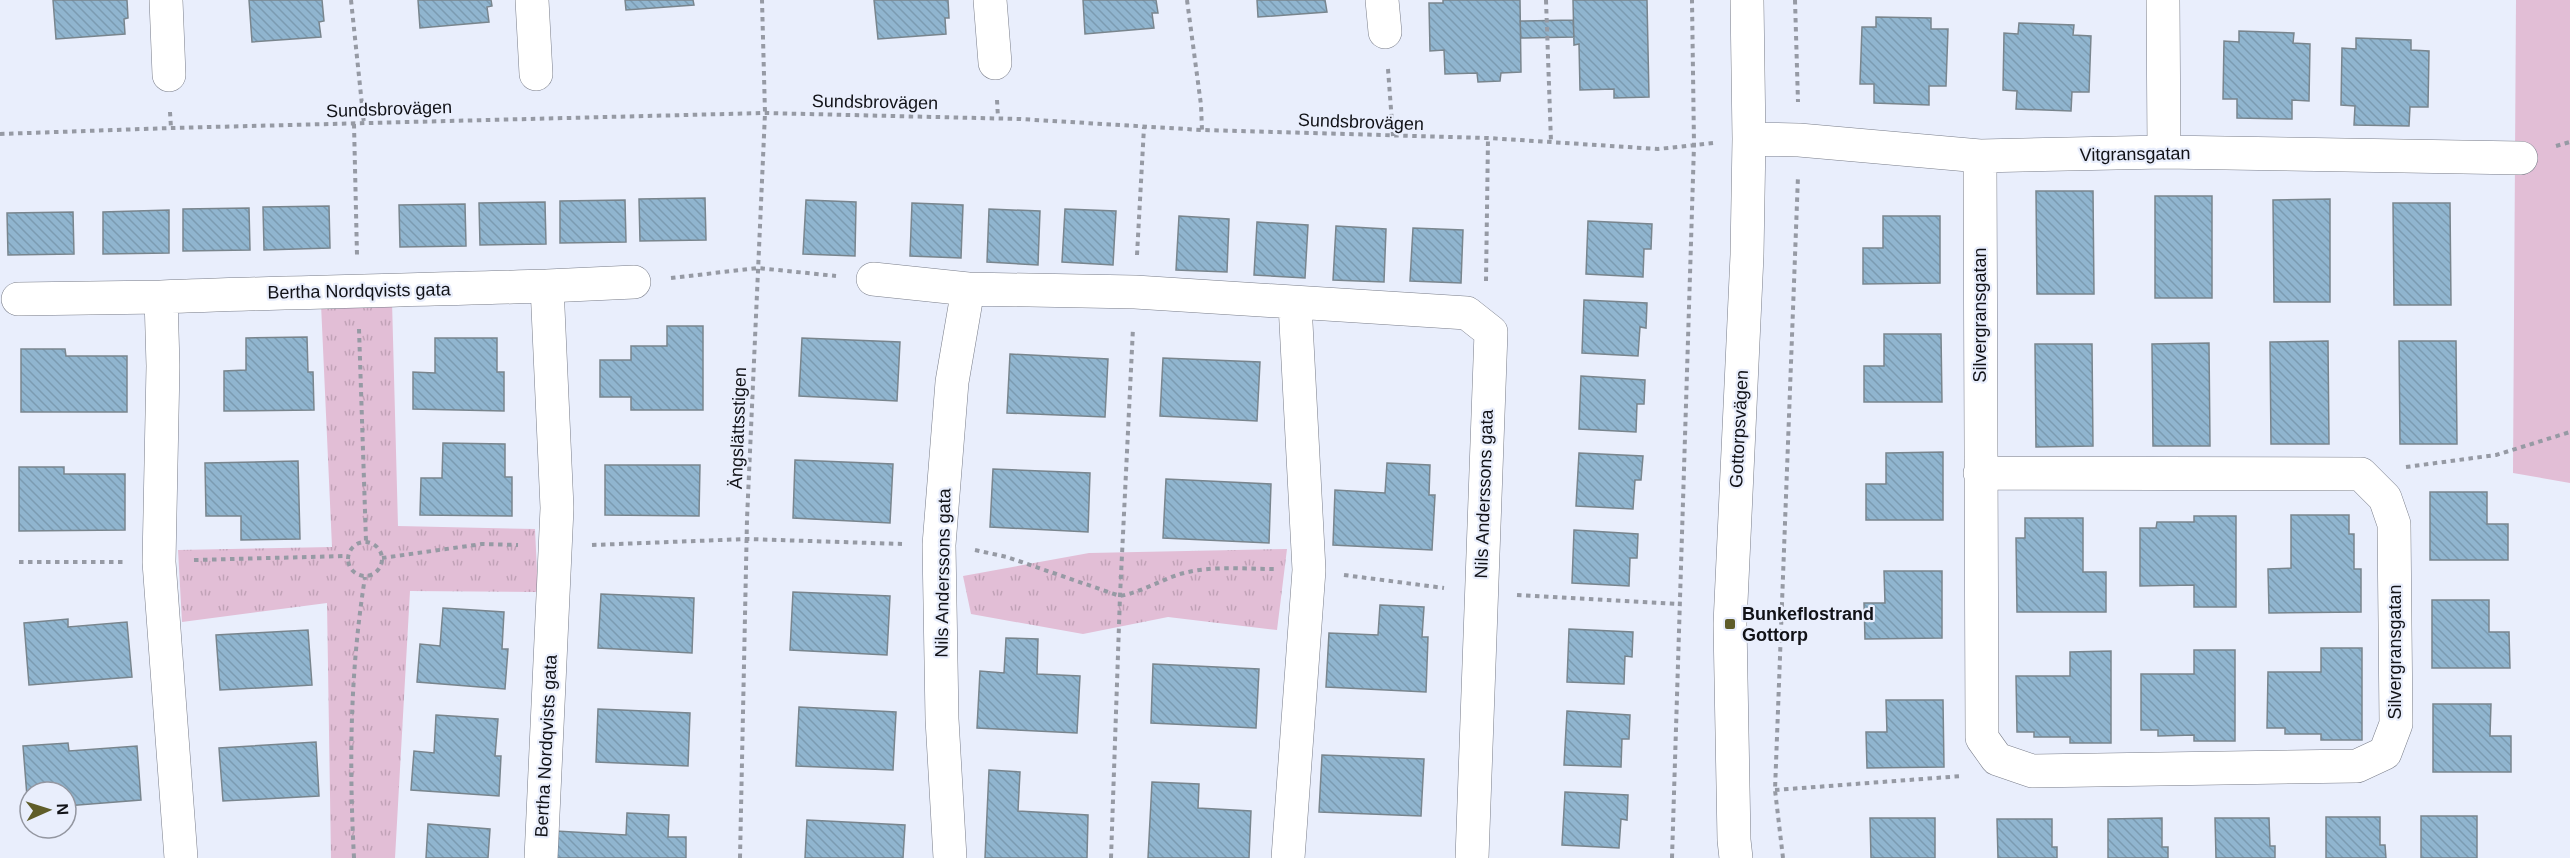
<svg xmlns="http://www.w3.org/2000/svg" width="2570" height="858" viewBox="0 0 2570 858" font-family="Helvetica,sans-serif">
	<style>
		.grass { fill: url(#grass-tufts) }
		.green { fill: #e2bed6 }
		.building { fill: url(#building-back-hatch); stroke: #79858d; stroke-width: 1.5 }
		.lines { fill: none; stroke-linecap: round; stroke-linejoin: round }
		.minor-casing { stroke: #797d89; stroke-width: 34 }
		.path { stroke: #969aa4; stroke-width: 4; stroke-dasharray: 4.5 4.5; stroke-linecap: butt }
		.minor { stroke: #fff; stroke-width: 33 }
		.poi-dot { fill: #5f5d29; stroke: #e9eefc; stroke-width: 2 }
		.labels { text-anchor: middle; stroke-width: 4.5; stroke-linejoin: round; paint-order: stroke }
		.street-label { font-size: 18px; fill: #111217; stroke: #e9eefc }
		.poi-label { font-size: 18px; font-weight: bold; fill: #111217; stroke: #e9eefc; text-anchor: start }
	</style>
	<defs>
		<pattern id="grass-tufts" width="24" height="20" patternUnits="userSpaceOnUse" patternTransform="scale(1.5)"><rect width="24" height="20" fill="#e2bed6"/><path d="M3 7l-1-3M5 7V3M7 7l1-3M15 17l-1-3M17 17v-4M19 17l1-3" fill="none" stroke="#c1a2b7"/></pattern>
		<pattern id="building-back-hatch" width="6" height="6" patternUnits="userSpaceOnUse" patternTransform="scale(1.5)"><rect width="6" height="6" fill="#90b5cf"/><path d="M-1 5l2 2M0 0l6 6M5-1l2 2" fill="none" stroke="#7b9bb1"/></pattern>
	</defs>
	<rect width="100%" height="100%" fill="#e9eefc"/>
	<path class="grass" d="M392 301 398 526 535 529 538 592 410 591 395 858H331L327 603 182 622 178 550 332 547 321 304Z
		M1287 549 1277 630 1168 617 1083 634 971 614 963 576 1089 553Z"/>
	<path class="green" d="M2516 0H2570V483L2513 473Z"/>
	<path class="building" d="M53 0H127L128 18 124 19 125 34 56 39Z
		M249 0H322L324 21 319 22 321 37 252 42Z
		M418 0H491L492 6 487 7 489 22 420 28Z
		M625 0H693L694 5 626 10Z
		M874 0H948L949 18H945L946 34 878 39Z
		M1083 0H1156L1158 13H1152L1154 28 1085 34Z
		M1257 0H1325L1327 12 1258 17Z
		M1443 0H1520L1521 72 1501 73 1500 81 1478 82 1477 73 1445 74 1444 50 1430 51 1429 3H1443Z
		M1573 0H1647L1649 97 1614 98V89L1580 90 1579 44 1574 45Z
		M1876 17 1931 18V29H1948L1946 86H1929V105L1874 103V84H1860L1862 27H1876Z
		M1573 20 1574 37 1521 38 1520 21Z
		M2019 23 2074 25 2073 35 2091 36 2089 92H2072L2071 111 2016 109 2017 91 2003 90 2004 33 2018 34Z
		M2239 31 2294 33 2293 43 2310 44 2309 101 2292 100V119L2237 118V99H2223L2224 41 2239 42Z
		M2356 38 2411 40V50L2429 51 2428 107H2410L2409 126 2354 125 2355 106 2341 105 2342 48 2356 49Z
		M2036 191H2093L2094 294H2037Z
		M2155 196H2212V298H2155Z
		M705 198 706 240 640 241 639 199Z
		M2330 199V302H2274L2273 200Z
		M625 200 626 242 560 243V201Z
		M806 200 856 202 855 256 803 254Z
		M545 202 546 244 480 245 479 203Z
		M912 203 963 205 961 258 910 256Z
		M2393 203H2450L2451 305H2394Z
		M465 204 466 246 400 247 399 205Z
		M329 206 330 248 264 250 263 207Z
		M249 208 250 250 183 251V209Z
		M989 209 1040 211 1038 265 987 262Z
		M1065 209 1116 211 1113 265 1062 262Z
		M169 210V253L103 254V212Z
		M73 212 74 254 8 255 7 213Z
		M1179 216 1229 219 1227 272 1176 270Z
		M1883 216H1940V283L1863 284V248H1883Z
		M1588 221 1652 224 1651 249H1644L1643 277 1586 274Z
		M1257 222 1308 225 1305 278 1254 275Z
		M1336 226 1386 229 1384 282 1333 280Z
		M1413 228 1463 230 1461 283 1410 281Z
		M1584 300 1647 303 1646 328 1640 327 1638 356 1582 353Z
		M667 326H703V410H631V397H600V360H631V346H667Z
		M1884 334H1941L1942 402H1864V366H1884Z
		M307 337 308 372H313L314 410 224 411V371L246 370V338Z
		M435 338H497V372H504V411L413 409V372L435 373Z
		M802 338 900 342 897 401 799 396Z
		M2328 341 2329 444H2271L2270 342Z
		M2399 341H2456L2457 444H2400Z
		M2209 343 2210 446H2153L2152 344Z
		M2035 344H2092L2093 446 2036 447Z
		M21 349H65L66 356H127V412H21Z
		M1010 354 1108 359 1105 417 1007 413Z
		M1163 358 1260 362 1257 421 1160 416Z
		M1581 376 1645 380 1644 404H1637L1636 432 1579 429Z
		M443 443 505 444V477H512V516L420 515 421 478H442Z
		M1943 452V520H1866V484H1886V453Z
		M1579 453 1643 456 1641 480H1635L1633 509 1576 506Z
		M795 460 893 464 890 523 793 518Z
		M298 461 300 539 241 540V516H206L205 463Z
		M1387 463 1430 465 1429 495H1435L1432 550 1333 545 1335 490 1385 493Z
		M605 465H700L699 516 605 515Z
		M19 467H64V474H125V530L19 531Z
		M993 469 1090 473 1088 532 990 527Z
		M1166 479 1271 484 1269 543 1163 538Z
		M2430 492H2487V524H2508V560H2430Z
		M2291 515H2349V534H2354V569H2361V612L2269 613 2268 569 2291 568Z
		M2194 516H2236V607H2194V585L2140 586V528H2156L2157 522H2194Z
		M2025 518H2083V572H2106V612H2017L2016 538H2025Z
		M1574 530 1638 534 1637 558H1630L1629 586 1572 583Z
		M1884 571H1942V638L1865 639 1864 603H1885Z
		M793 592 890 596 887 655 790 650Z
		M601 594 694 598 692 653 598 648Z
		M2432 600H2489V632H2509L2510 668H2432Z
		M1380 605 1424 607 1422 637H1428L1426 692 1326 687 1329 633 1378 635Z
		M443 608 504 612 502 649H508L505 689 417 682 420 644 440 646Z
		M68 619V627L127 622 132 677 29 685 24 623Z
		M1569 629 1633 632 1632 657 1625 656 1624 684 1567 682Z
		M308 630 312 685 220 690 216 635Z
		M1006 638 1038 639 1037 674 1080 676 1077 733 977 728 980 671 1004 673Z
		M2321 648H2362V740H2321V734H2285V728H2267L2268 672H2321Z
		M2194 650H2235V741H2194V735L2158 736V730H2141V674H2194Z
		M2111 651V743H2070V737H2034V732H2017L2016 676H2070V652Z
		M1153 664 1259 669 1256 728 1151 723Z
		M1886 700H1943L1944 767 1867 768 1866 732H1887Z
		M2433 704H2491L2490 736H2511V772H2433Z
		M799 707 896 712 893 770 796 766Z
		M598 709 690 713 688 766 596 762Z
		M1567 711 1630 715 1629 739H1622L1621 767 1564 765Z
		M436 715 498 719 495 756H501L499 796 411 790 414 751 434 753Z
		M316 742 319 796 223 801 219 748Z
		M68 743 69 751 137 746 141 800 66 806V792H30V808L28 809 23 746Z
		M1322 755 1424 759 1421 816 1319 812Z
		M989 770 1020 772 1018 811 1088 815 1087 858H985Z
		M1152 782 1199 784 1198 808 1251 811 1249 858H1148Z
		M1565 792 1628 795 1627 820 1621 819 1619 848 1562 845Z
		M627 813 669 815 668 837H686V858H554L556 831 626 835Z
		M2421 816H2477V858H2421Z
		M2326 817H2380V845H2385L2386 858H2326Z
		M1870 818H1935V858H1871Z
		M2162 818V847H2168V858H2108V819Z
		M2215 818H2269L2270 846H2275V858H2216Z
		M1997 819H2052V847H2057V858H1998Z
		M807 820 905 825 903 858H805Z
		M428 824 490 829 488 858H426Z"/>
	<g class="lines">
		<defs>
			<path id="minor" d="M166 0 169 75
				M532 0 536 74
				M990 0 995 63
				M1382 0 1385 32
				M2163 0 2164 152
				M1749 139 1799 140 1980 156 2164 152 2521 158
				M1980 156 1982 738 1997 759 2032 771 2357 766 2385 753 2396 724 2394 524 2385 498 2361 474 1980 473
				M873 279 968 289
				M547 286 634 282
				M18 299 161 297
				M181 858 159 562 163 366 161 297C289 292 418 290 547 286L557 508 541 858
				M950 858 942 719 939 545 952 382 968 289 1135 292 1467 313 1491 332 1472 858
				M1288 858 1309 570 1295 304
				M1736 858 1734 840 1730 624 1747 255 1749 139 1747 0"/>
		</defs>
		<use href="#minor" class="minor-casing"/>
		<path class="path" d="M351 0 364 124
			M1187 0 1201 105 1202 130
			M1546 0 1551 142
			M1795 0 1798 102
			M1388 69 1393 136
			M997 100 998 118
			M170 112 171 128
			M354 124 357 255
			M0 134 171 128 765 113 1020 119 1202 130 1488 138 1658 149 1714 143
			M2556 146 2570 142
			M1137 255 1144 127
			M671 278 758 268 836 276
			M1486 281 1488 138
			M359 329 366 541
			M2406 467 2496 455 2570 432
			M348 559a17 17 0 1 1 34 0a17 17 0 1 1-34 0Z
			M592 545 747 539 902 544
			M975 550 1007 557 1120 596C1141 592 1157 582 1177 575 1208 565 1242 569 1274 569
			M382 558 482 544 518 545
			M194 560 346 556
			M19 562H124
			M1344 575 1444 588
			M1517 595 1679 604
			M1775 790 1962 776
			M354 858C349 762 350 672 365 577
			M740 858 747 519 765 113 762 0
			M1111 858 1120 596 1133 328
			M1672 858 1694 145 1692 0
			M1783 858 1775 790 1798 176"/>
		<use href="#minor" class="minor"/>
	</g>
	<rect class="poi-dot" x="1724" y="618" width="12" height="12" rx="3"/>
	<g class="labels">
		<g class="street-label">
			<text transform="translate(875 102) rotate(1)" y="6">Sundsbrovägen</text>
			<text transform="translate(389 109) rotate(-2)" y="6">Sundsbrovägen</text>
			<text transform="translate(1361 122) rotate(2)" y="6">Sundsbrovägen</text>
			<text transform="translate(2135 154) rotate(-1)" y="6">Vitgransgatan</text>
			<text transform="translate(359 291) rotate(-1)" y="6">Bertha Nordqvists gata</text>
			<text transform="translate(1980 315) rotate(-90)" y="6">Silvergransgatan</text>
			<text transform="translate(738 428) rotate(-88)" y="6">Ängslättsstigen</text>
			<text transform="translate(1739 429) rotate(-87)" y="6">Gottorpsvägen</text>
			<text transform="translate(1484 494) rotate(-88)" y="6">Nils Anderssons gata</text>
			<text transform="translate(943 573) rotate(-89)" y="6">Nils Anderssons gata</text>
			<text transform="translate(2395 652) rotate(-90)" y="6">Silvergransgatan</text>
			<text transform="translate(546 746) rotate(-87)" y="6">Bertha Nordqvists gata</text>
		</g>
		<g class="poi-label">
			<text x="1742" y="620">Bunkeflostrand<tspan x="1742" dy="21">Gottorp</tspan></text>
		</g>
	</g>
	<g transform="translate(48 810) rotate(87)"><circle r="28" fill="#e9eefc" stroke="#9396a0" stroke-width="1.5"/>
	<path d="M0-4.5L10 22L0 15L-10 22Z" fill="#5f5d29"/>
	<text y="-9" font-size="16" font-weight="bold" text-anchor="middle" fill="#111217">N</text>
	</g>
</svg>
